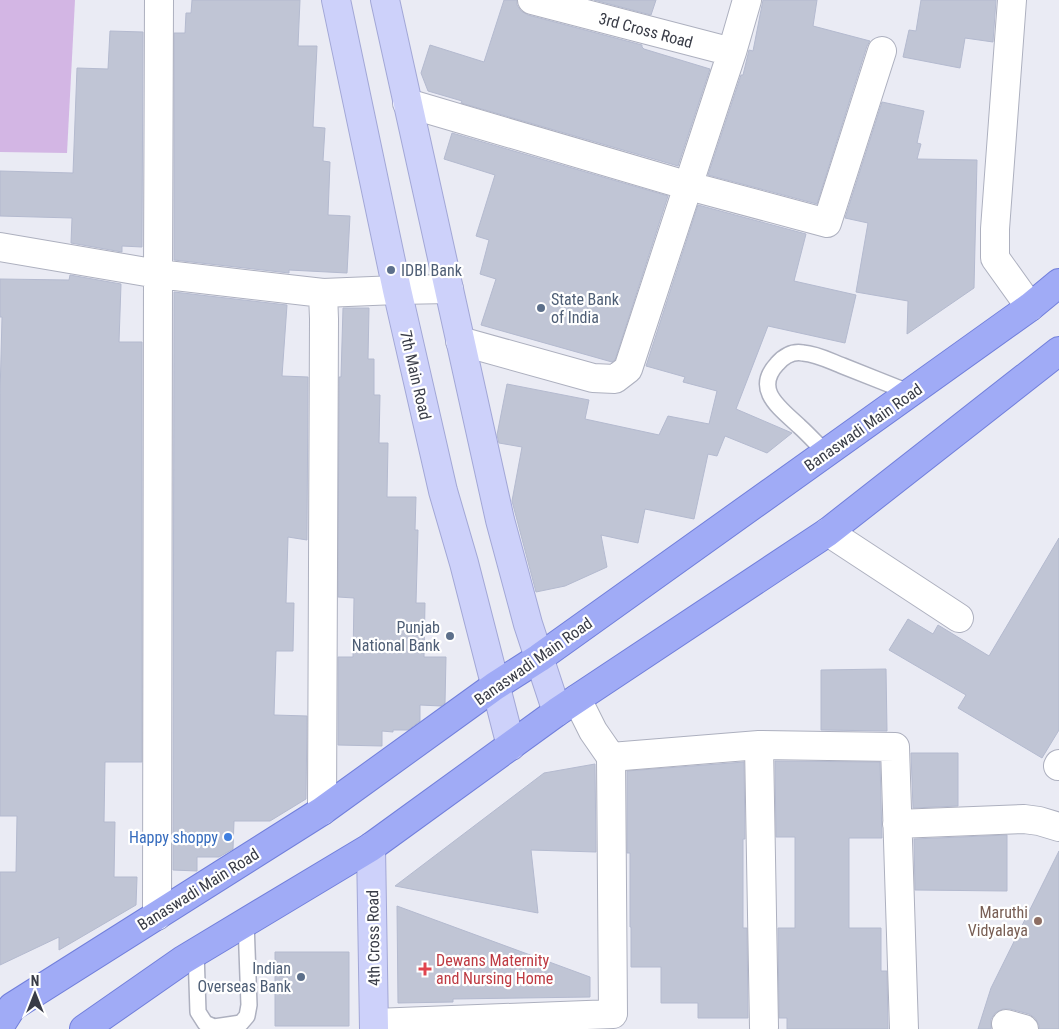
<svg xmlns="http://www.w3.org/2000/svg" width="1059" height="1029" viewBox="0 0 1059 1029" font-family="'Roboto Condensed',sans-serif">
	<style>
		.green { fill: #d3b6e4 }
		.building { fill: #c0c5d5; stroke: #b4bacf }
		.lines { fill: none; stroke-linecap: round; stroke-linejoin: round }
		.lane-casing { stroke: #adb0bf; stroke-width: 18 }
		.street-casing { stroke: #adb0bf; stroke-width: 30 }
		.secondary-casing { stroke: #a2a7d6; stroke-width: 30 }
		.primary-casing { stroke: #717fdb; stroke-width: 30 }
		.lane { stroke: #fff; stroke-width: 15 }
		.street { stroke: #fff; stroke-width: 28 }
		.secondary { stroke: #cdd1fa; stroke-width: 28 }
		.primary { stroke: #a0abf6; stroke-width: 28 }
		.service-dot { fill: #5c6f8a; stroke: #fff; stroke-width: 2 }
		.shop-dot { fill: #3f7fe0; stroke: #fff; stroke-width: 2 }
		.education-dot { fill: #8d6e63; stroke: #fff; stroke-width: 2 }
		.health-dot { fill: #e0444e; stroke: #fff; stroke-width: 2 }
		.labels { text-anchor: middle; stroke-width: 4.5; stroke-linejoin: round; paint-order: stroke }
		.street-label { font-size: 16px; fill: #393c47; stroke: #fff }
		.service-label { font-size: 16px; fill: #4e5e75; stroke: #fff; text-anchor: start }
		.shop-label { font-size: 16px; fill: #366cbe; stroke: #fff; text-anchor: end }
		.education-label { font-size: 16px; fill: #785e54; stroke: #fff; text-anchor: end }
		.health-label { font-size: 16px; fill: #be3a42; stroke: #fff; text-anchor: start }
	</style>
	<rect width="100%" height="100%" fill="#eaebf4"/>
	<path class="green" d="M0 0H75L67 153 0 152Z"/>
	<path class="building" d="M192 0H300L298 46H317L313 127 325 128 323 161 330 162 328 215 350 216 347 273 289 270V273L174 260V33H185L186 13H191Z
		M504 0H517V5L521 11 528 15 642 45V47L644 49 710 69 678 166 461 103 462 101 428 91 421 73 430 45 484 62Z
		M594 0H656L651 15Z
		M763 0H817L813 26 870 41 867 46 817 204 708 175 740 78 741 75H743L749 50 753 51Z
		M921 0H996L993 42 965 38 960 68 903 57 909 30 916 31Z
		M110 31 143 32 142 247 122 246V252L71 243 72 218 0 216V171L73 173 77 68 108 69Z
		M882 102 924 111 917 143 921 144 917 159 977 160 974 288 907 334 908 301 856 292 868 223 845 218Z
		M452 133 668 196 615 360 612 362 481 325 496 279 480 274 489 240 476 236 495 175 444 159Z
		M698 205 806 234 794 281 856 295 845 343 768 326 736 409 792 433 767 453 725 436 717 456 708 454 694 519 645 509 638 543 601 535 607 567 565 586 536 592 512 501 522 447 499 443 497 435 507 384 589 400 585 419 659 435 668 416 709 424 717 391 683 382 685 377 646 366Z
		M70 275 121 284 119 342H142V762H105L104 822H115L114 877H137L136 905 59 950V937L0 965V872H16L17 816H0V395L2 317H0V279L69 280Z
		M174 292 287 305 282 376 308 377 307 540 288 537 286 603H294L293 651H276L274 715 307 716 306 799 270 821H234L233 849 219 857H197V871L173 870Z
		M343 308H369L368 359H374V395H380L379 443H388L387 497H416L415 530H418L416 603H425L424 657H446L445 703 441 706 420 705V721L408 730H393V732L382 731V746L338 745V657H353L354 598 338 597 339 377H341Z
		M1059 538V730L1042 758 958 708 966 695 889 650 908 619 933 634 938 625 989 656Z
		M886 669 887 731 821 730V670Z
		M911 753H958V806L913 808Z
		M775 761 880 762 882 838H849V928H881V971H887L888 1029H787V1018H779L778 928H795V837H776Z
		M744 762 745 839H743V928H747L748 1018H698V1003H661V967H631V927H630V853H627V771Z
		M595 764 596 852 531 850 538 913 395 886 544 773Z
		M1007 835V891L915 890 914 839Z
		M1059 851V1029H1039V1025L1035 1018 1029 1014 1010 1009H1003L995 1013 991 1019V1029H978L991 988Z
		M397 906 590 977V997L453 999V1002L398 1003Z
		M275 952H349V1026H275Z"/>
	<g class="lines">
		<defs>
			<path id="lane" d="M826 453C817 444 808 434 799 426 780 408 753 390 777 364 784 356 792 351 803 353 817 354 830 361 843 366 866 375 888 384 911 393
				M196 952 198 1012 205 1023 214 1027 241 1023 247 1016 249 1005 246 922"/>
			<path id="street" d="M532 0 732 52
				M1012 0 995 229V258L1030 307
				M407 103 689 186 827 223 882 51
				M0 247 158 274 323 293 397 290 449 289
				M460 341 593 378 615 379 628 369 732 52 747 0
				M828 532 959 618
				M759 745 764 1027
				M611 757 759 745 895 747 904 1029
				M1058 766 1059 764
				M322 811 324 319 323 293
				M897 824 1024 819 1039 821 1059 827
				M157 916 158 274 159 0
				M374 1023 613 1014 611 757 593 731 577 699
				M1006 1024 1024 1029"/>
			<path id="secondary" d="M336 0 397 290 443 491 464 563 511 746
				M385 0 500 520 528 624 557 712
				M371 847 374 1029"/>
			<path id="primary" d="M0 1026 12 1007 322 811 495 686 539 658 1030 307 1059 283
				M84 1029 183 960 371 847 557 712 828 532 1059 351"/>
		</defs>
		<use href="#lane" class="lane-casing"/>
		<use href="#street" class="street-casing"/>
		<use href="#secondary" class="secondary-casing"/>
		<use href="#primary" class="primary-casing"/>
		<use href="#lane" class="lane"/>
		<use href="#street" class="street"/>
		<use href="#secondary" class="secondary"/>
		<use href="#primary" class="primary"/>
	</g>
	<g class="service-dot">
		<circle cx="391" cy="270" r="5"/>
		<circle cx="541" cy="308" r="5"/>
		<circle cx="450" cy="636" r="5"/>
		<circle cx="301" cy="977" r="5"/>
	</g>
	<circle class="shop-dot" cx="228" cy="837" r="5"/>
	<circle class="education-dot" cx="1038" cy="921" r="5"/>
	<path class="health-dot" d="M422.5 961.5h5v5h5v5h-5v5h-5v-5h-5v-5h5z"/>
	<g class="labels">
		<g class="street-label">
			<text transform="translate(646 30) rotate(15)" y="6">3rd Cross Road</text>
			<text transform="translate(416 375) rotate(77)" y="6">7th Main Road</text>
			<text transform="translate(863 427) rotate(-35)" y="6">Banaswadi Main Road</text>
			<text transform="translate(533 661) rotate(-35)" y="6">Banaswadi Main Road</text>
			<text transform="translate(198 889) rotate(-32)" y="6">Banaswadi Main Road</text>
			<text transform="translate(373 938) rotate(-91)" y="6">4th Cross Road</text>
		</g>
		<g class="service-label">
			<text x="401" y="276">IDBI Bank</text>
			<text x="551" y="305">State Bank<tspan x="551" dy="18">of India</tspan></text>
			<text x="440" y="633" text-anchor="end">Punjab<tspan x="440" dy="18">National Bank</tspan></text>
			<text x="291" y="974" text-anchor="end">Indian<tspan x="291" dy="18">Overseas Bank</tspan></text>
		</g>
		<g class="shop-label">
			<text x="218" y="843">Happy shoppy</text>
		</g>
		<g class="education-label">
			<text x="1028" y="918">Maruthi<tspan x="1028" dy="18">Vidyalaya</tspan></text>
		</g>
		<g class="health-label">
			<text x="436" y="966">Dewans Maternity<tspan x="436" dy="18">and Nursing Home</tspan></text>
		</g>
	</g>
	<g transform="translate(35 994)" stroke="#ffffff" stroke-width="4" paint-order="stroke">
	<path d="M0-4L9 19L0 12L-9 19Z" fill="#393c47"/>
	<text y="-8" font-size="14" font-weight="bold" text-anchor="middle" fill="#393c47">N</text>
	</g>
</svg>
